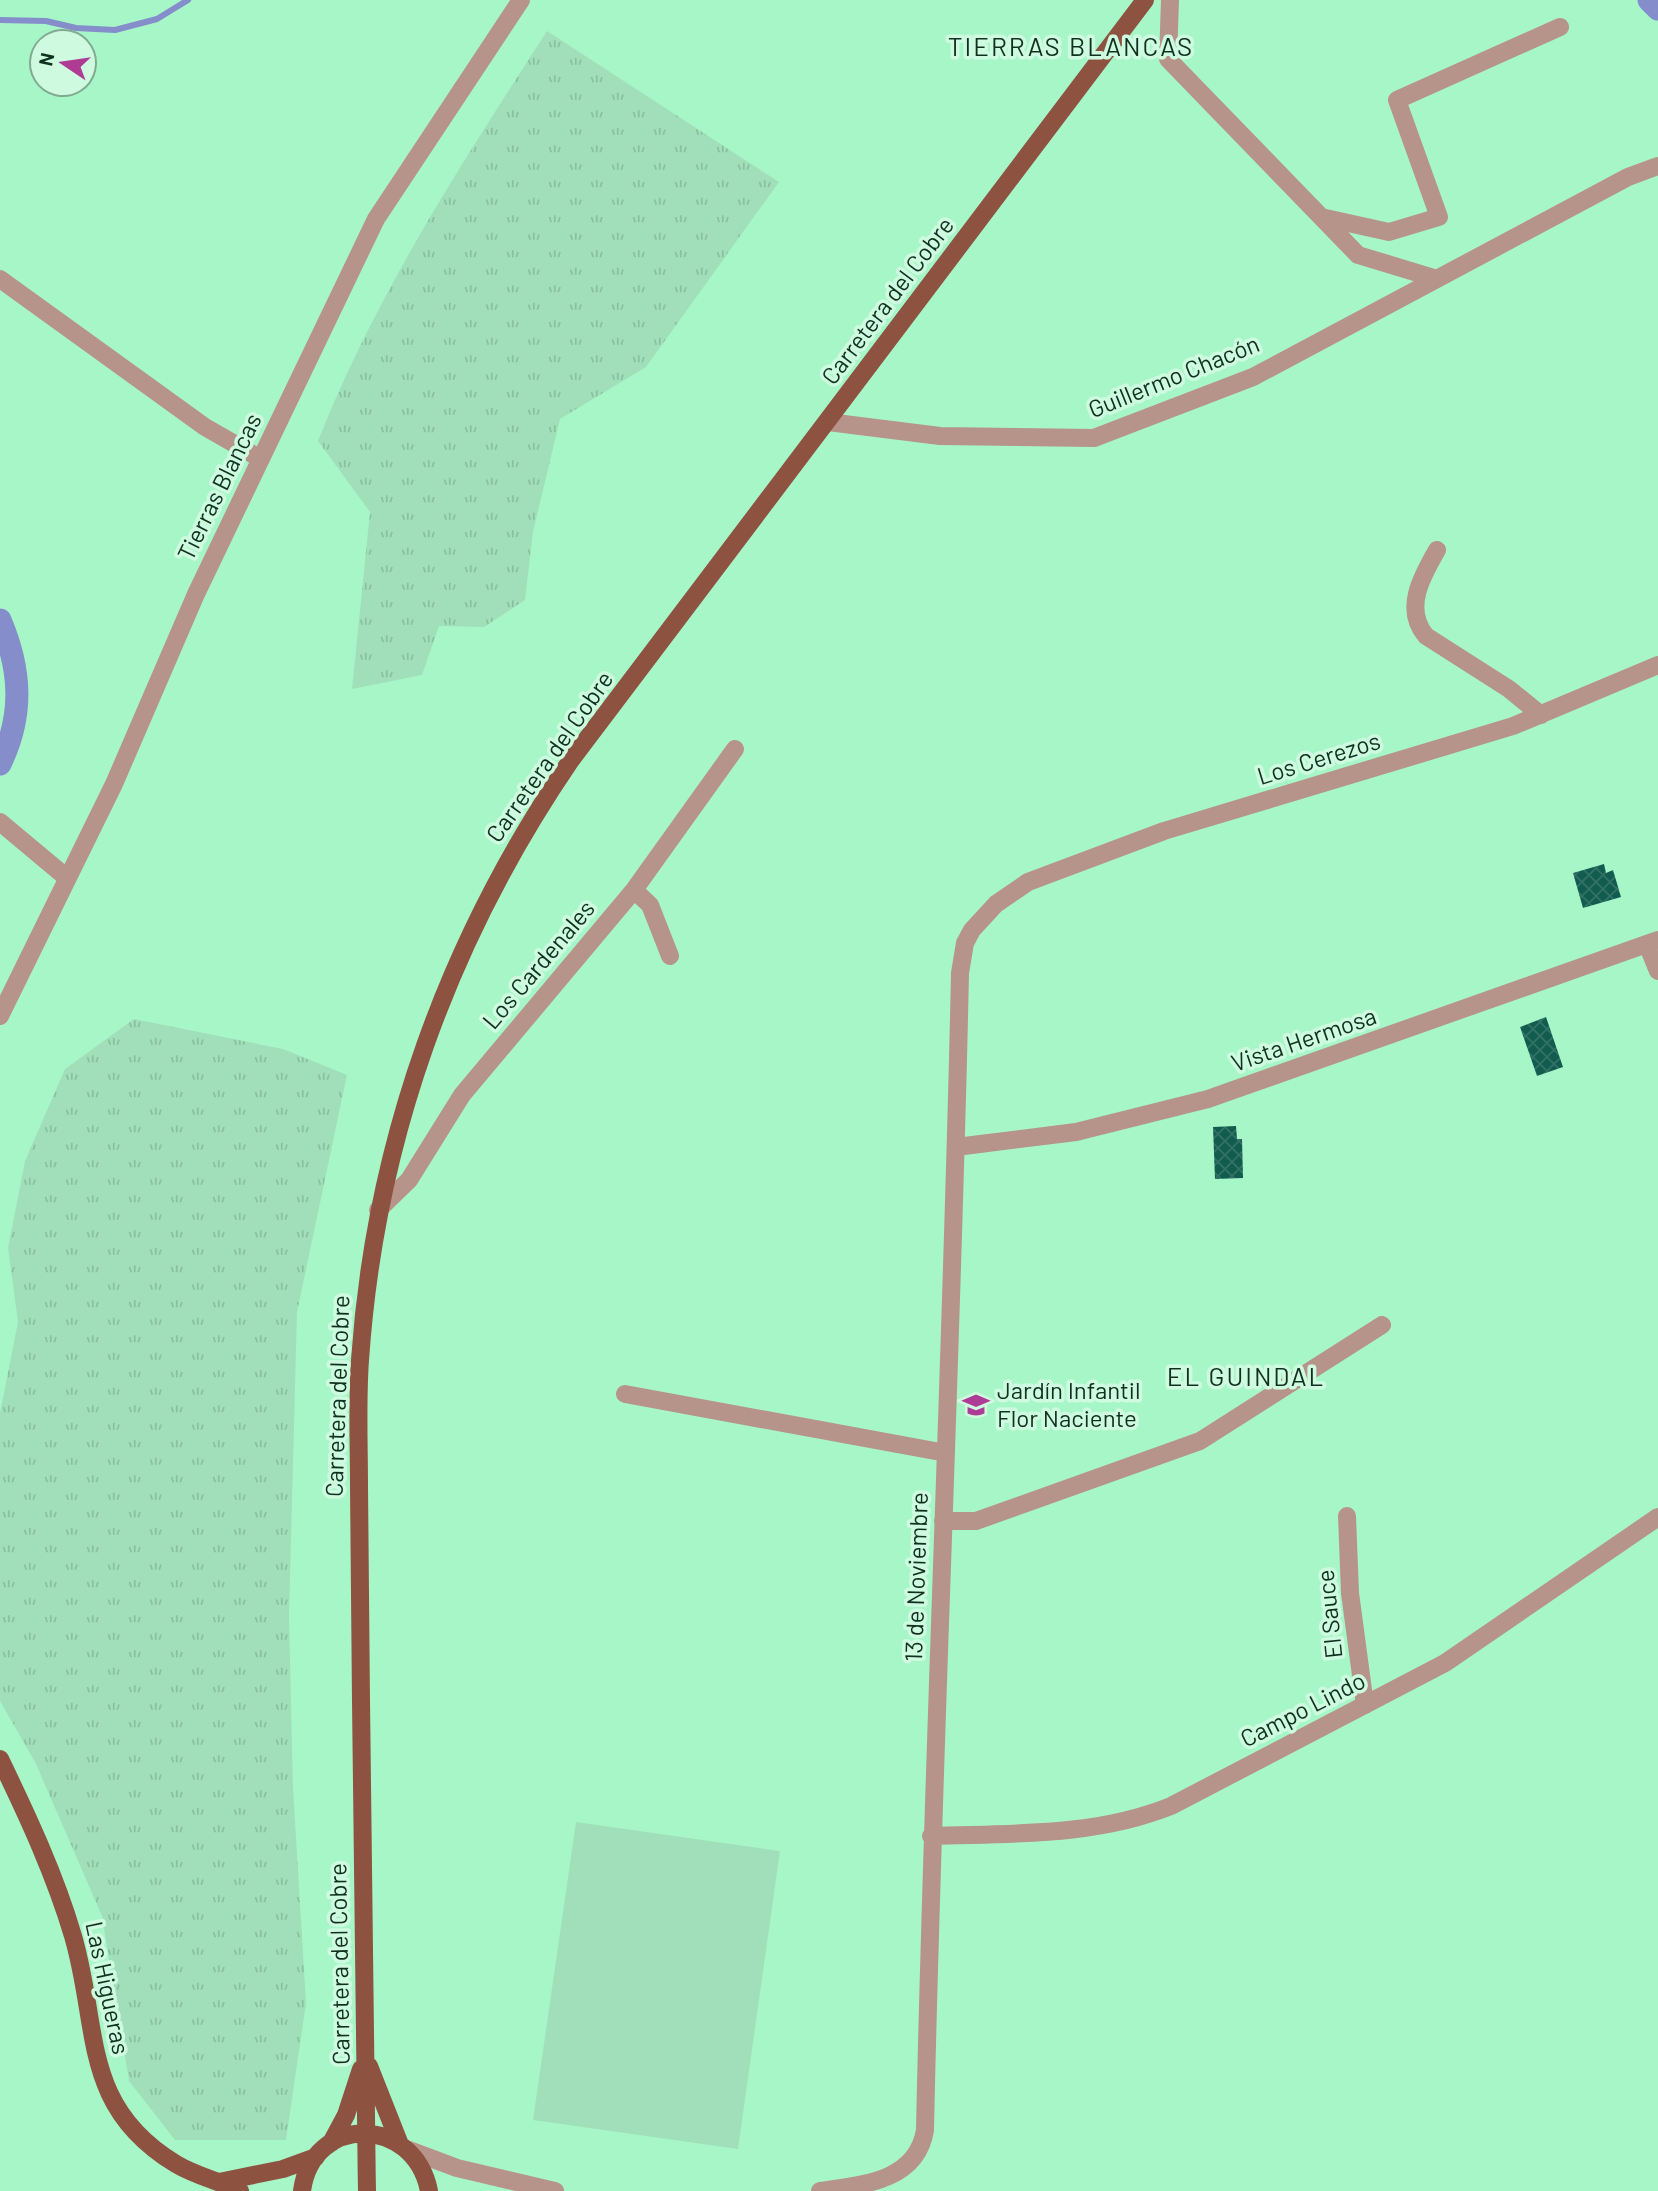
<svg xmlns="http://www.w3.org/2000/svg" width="1658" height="2191" viewBox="0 0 1658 2191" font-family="Barlow,sans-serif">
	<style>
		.grass { fill: url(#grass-tufts) }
		.park { fill: #a1dfba }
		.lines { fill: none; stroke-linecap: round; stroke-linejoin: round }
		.stream { stroke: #858dca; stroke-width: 6 }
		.canal { stroke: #858dca; stroke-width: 23 }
		.building { fill: url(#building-cross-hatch) }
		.minor { stroke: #b79489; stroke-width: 18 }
		.major { stroke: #8e5240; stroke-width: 18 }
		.labels { text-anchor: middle; stroke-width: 7; stroke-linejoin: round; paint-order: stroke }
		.street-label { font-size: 24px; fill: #10311f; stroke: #cefbdf }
		.poi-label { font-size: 24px; fill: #10311f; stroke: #cefbdf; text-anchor: start }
		.neighbourhood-label { font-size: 26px; letter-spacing: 2px; fill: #10311f; stroke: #cefbdf }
	</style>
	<defs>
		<pattern id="grass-tufts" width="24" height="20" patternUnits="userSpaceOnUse" patternTransform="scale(1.75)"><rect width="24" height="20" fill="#a1dfba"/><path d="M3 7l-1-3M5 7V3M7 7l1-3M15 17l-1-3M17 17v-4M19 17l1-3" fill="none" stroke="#8ac09f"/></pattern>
		<pattern id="building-cross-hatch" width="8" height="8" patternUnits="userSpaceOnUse" patternTransform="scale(1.75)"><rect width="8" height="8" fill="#125c4f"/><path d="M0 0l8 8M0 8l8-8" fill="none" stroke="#337065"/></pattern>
	</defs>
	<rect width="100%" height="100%" fill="#a7f6c7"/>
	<path class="grass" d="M547 31 779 182 646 367 560 419 533 532 525 600 484 627 439 626 422 675 352 689 370 512 318 441C376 294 462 163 547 31Z
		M134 1019 283 1049 347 1075 297 1312 289 1616 293 1787 306 2003 286 2140H175L129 2081 102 1916 36 1764 0 1701V1413L18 1322 8 1248 25 1161 65 1069Z"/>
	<path class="park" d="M576 1822 780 1851 738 2149 533 2120Z"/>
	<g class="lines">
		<path class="stream" d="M0 20 46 21 76 28 115 30 157 19 188 0"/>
		<path class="canal" d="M1649 0 1658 9
			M0 620C21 669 24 715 0 764"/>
	</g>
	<path class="building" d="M1604 864 1606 873 1613 870 1621 897 1583 908 1573 873Z
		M1546 1017 1563 1067 1537 1076 1520 1027Z
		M1236 1126 1237 1139H1242L1243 1178 1215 1179 1213 1127Z"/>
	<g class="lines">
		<path class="minor" d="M1170 0 1168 59 1358 255 1434 278
			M1321 217 1389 232 1439 217 1397 100 1560 27
			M0 279 205 427 261 459
			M828 422 940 436 1094 438 1253 377 1628 177 1658 166
			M1437 550C1422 576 1403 609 1426 636L1509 689 1541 715
			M0 822 67 878
			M634 890 650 905 670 956
			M1647 944 1658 971
			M0 1016 114 784 196 594 376 219 521 0
			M956 1147 1076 1132 1208 1099 1658 940
			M378 1210 409 1180 462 1095 634 890 735 749
			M625 1394 946 1453
			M1347 1516 1350 1593 1365 1705
			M943 1521H976L1200 1441 1382 1325
			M931 1836C1012 1833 1094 1837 1171 1806L1445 1663 1658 1517
			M409 2150 457 2168 555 2191
			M820 2191C863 2185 917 2181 925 2130 933 1744 952 1359 960 973L965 943 972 930 996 904 1028 882 1164 831 1513 726 1658 665"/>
		<path class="major" d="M0 1759C28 1817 55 1875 73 1936 100 2028 80 2106 176 2164 196 2176 219 2181 240 2191
			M369 2066 399 2142
			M331 2143 346 2115 361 2069
			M219 2182 283 2169 316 2157
			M302 2191C312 2114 414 2115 429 2191
			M367 2191C364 2028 363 1865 361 1701 360 1630 359 1558 359 1486 359 1444 357 1402 360 1360 375 1142 448 940 571 760L1145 0"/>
	</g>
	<defs>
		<symbol id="school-bare" viewBox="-9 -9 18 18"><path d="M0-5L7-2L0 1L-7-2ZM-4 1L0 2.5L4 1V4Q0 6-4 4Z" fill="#ae3b94" stroke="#cefbdf" stroke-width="2.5" paint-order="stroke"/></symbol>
	</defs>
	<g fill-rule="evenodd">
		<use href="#school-bare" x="957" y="1386" width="38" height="38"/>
	</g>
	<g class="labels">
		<g class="street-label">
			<text transform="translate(888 301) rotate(-53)" y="8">Carretera del Cobre</text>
			<text transform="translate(1174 377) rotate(-22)" y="8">Guillermo Chacón</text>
			<text transform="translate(220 487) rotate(-64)" y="8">Tierras Blancas</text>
			<text transform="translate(550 757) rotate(-55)" y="8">Carretera del Cobre</text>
			<text transform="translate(1319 759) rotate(-17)" y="8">Los Cerezos</text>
			<text transform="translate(539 965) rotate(-50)" y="8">Los Cardenales</text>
			<text transform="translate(1304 1040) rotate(-19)" y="8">Vista Hermosa</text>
			<text transform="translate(338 1396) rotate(-88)" y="8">Carretera del Cobre</text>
			<text transform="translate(917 1577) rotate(-88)" y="8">13 de Noviembre</text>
			<text transform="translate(1330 1614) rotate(-96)" y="8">El Sauce</text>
			<text transform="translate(1303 1710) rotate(-27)" y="8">Campo Lindo</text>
			<text transform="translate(340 1964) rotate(-91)" y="8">Carretera del Cobre</text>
			<text transform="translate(107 1988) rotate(78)" y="8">Las Higueras</text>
		</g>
		<g class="poi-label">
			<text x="997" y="1399">Jardín Infantil<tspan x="997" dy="28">Flor Naciente</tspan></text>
		</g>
		<g class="neighbourhood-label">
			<text x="1071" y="56">TIERRAS BLANCAS</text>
			<text x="1246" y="1386">EL GUINDAL</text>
		</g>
	</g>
	<g transform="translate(63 63) rotate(283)"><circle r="33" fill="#cefbdf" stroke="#82aa92" stroke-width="2"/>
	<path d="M0-5L12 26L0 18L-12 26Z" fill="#ae3b94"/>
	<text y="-10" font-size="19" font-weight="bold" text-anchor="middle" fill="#10311f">N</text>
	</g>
</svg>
